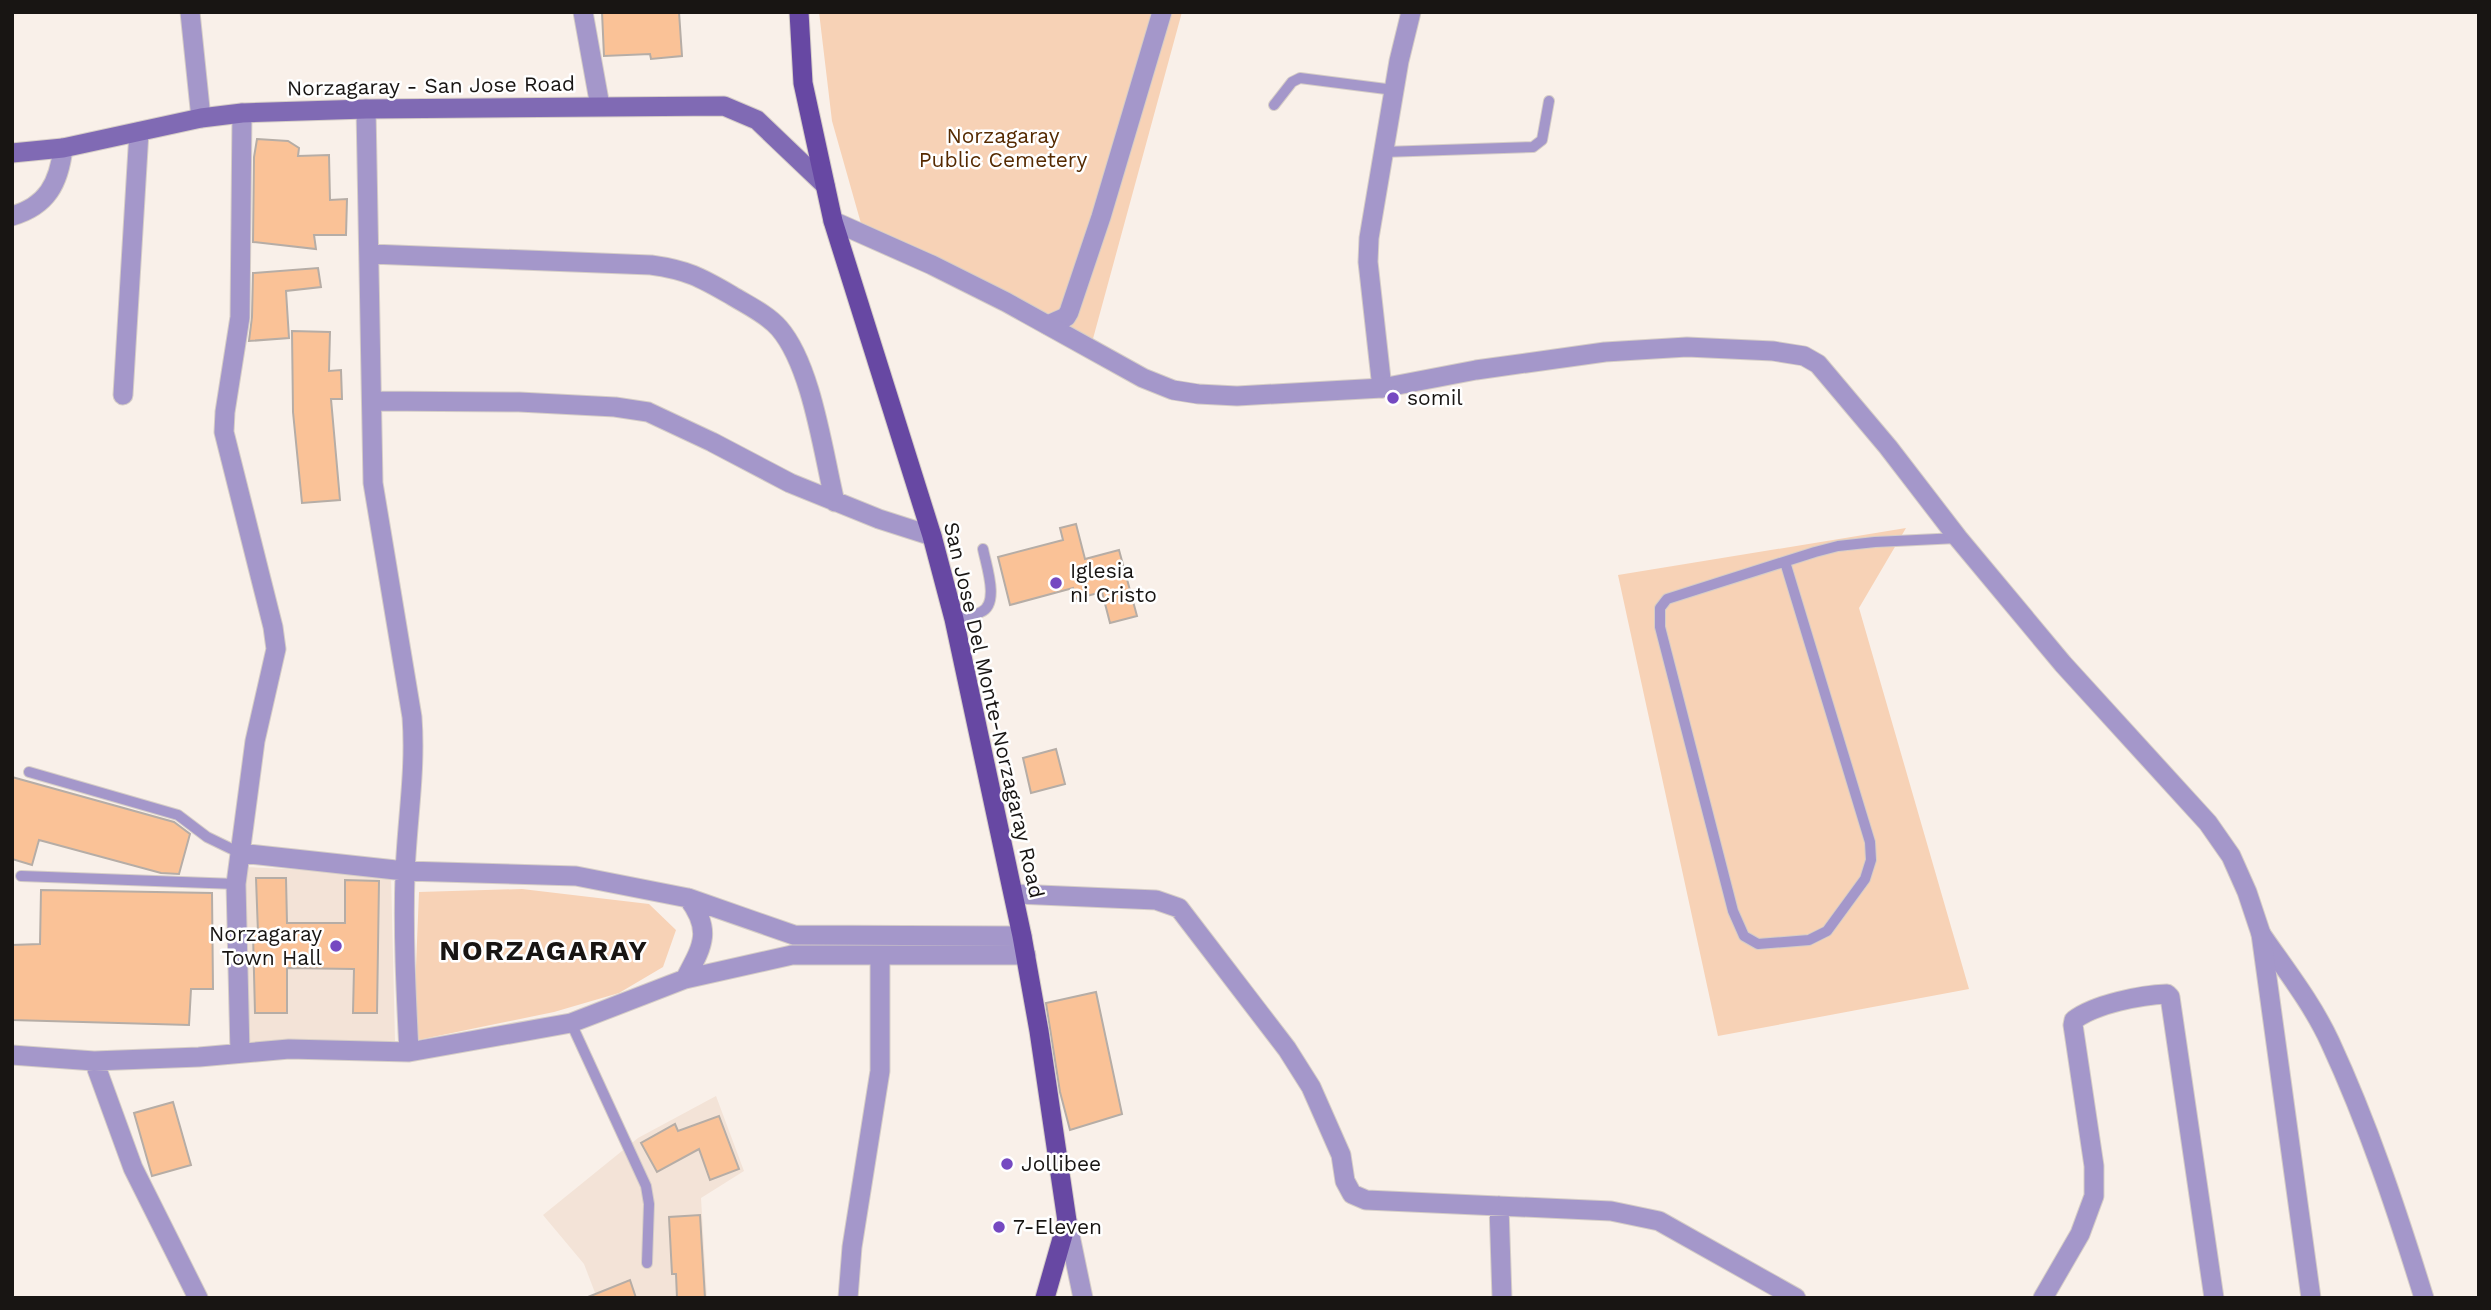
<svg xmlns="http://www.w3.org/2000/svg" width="2491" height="1310" viewBox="0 0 2491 1310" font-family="'Work Sans',sans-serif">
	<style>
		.built { fill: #f3e3d7 }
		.green { fill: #f7d2b6 }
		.building { fill: #fac297; stroke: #b6ada6; stroke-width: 2 }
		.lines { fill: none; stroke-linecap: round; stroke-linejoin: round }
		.service-casing { stroke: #d5cdc7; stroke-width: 12 }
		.minor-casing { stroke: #d5cdc7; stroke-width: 21 }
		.tertiary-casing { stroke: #d5cdc7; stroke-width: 21 }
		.secondary-casing { stroke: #d5cdc7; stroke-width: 21 }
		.primary-casing { stroke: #d5cdc7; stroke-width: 21 }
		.service { stroke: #a497ca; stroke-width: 10 }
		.minor { stroke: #a497ca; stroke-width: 19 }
		.tertiary { stroke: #a497ca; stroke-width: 19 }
		.secondary { stroke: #806ab4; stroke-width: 19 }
		.primary { stroke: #6748a3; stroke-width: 19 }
		.poi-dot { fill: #7549c1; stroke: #fff; stroke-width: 2.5 }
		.labels { text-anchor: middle; stroke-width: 5; stroke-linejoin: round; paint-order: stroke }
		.street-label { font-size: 21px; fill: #181513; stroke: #fff }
		.park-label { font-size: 21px; fill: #552a00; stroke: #fff }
		.poi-label { font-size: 21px; fill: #181513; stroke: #fff; text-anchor: start }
		.district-label { font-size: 28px; font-weight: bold; letter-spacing: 2px; fill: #181513; stroke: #fff }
	</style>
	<rect width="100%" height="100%" fill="#f9f0e9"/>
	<path class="built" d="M245 867 391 874 395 1041 249 1045Z
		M716 1096 744 1171 701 1198 707 1298H597L584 1264 543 1215 638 1138Z"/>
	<path class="green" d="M819 12H1182L1091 346 862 227 832 121Z
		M1906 528 1859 608 1969 989 1718 1036 1618 575Z
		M522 889 649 904 676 930 663 967 619 993 554 1012 413 1041 419 892Z"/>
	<path class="building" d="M602 12H679L682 56 651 59 650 54 604 56Z
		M257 139 288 141 299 148 298 156 329 155 330 200 347 199 346 235H314L316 249 253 242 254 157Z
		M318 268 321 287 286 291 289 338 249 341 252 317 253 273Z
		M292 331 330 332 329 371 341 370 342 399H331L340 500 302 503 293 412Z
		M1076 524 1085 559 1119 550 1137 616 1110 623 1102 592 1075 599 1073 588 1010 605 998 557 1063 540 1060 528Z
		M1056 749 1065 784 1031 793 1023 758Z
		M12 777 174 822 190 834 179 874 161 873 39 840 32 865 12 859Z
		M256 878H286L287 923H345V880L379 881 377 1013H353L354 969 287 968V1013H255L253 933H258Z
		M41 890 212 893 213 989H191L189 1025 12 1020V945L40 944Z
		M1096 992 1122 1114 1070 1130 1060 1092 1046 1003Z
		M173 1102 191 1165 152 1176 134 1113Z
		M719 1116 739 1169 710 1180 699 1149 657 1172 641 1143 675 1124 678 1131Z
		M700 1215 705 1298H677L676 1274H672L669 1217Z
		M630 1280 636 1298H588V1297Z"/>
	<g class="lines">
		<defs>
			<path id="service" d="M1274 105 1292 82 1300 78 1394 90
				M1383 152 1533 147 1542 140 1549 101
				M1785 562 1870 842 1871 860 1865 879 1827 931 1809 940 1758 944 1744 936 1733 911 1660 627V608L1667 599 1815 552 1838 546 1875 542 1958 538
				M954 619C962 617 973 616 981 612 1000 604 986 565 983 549
				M29 772 178 815 207 837 240 853
				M21 876 236 884
				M571 1023 646 1186 649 1204 647 1263"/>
			<path id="minor" d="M190 12 201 118
				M583 12 600 106
				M366 109 373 483 412 717C416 771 407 820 405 874 403 933 406 992 409 1052
				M12 216C47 206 59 183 63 148
				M371 254 651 265C687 270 700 277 731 295 747 305 767 314 779 328 812 366 823 453 835 502
				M1048 325 1066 317 1069 312 1101 217 1162 12
				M1382 388 1368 262 1369 238 1399 61 1411 12
				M123 395 139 132
				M373 401 519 402 615 407 648 412 712 442 790 483 879 519 932 536
				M240 853 405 871 576 876 688 898 794 935 1022 936
				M1014 894 1156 900 1179 908 1287 1049 1311 1087 1341 1155 1345 1181 1352 1194 1366 1200 1611 1211 1659 1221 1796 1298
				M2261 934C2285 969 2312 1003 2330 1042 2368 1124 2397 1211 2424 1298
				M685 979C702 947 713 931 688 898
				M240 1053 236 884 255 741 276 649 273 627 224 432 225 412 240 317 242 113
				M12 1055 94 1061 199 1057 289 1049 409 1052 571 1023 685 979 792 955H1026
				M94 1061 133 1168 198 1298
				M1499 1206 1502 1298
				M848 1298 852 1247 880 1071V957
				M2043 1298 2080 1234 2094 1196V1166L2073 1025 2074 1020C2095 1004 2141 995 2167 994L2170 997 2214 1298"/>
			<path id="tertiary" d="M833 221 932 265 1006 302 1143 378 1173 390 1198 394 1237 396 1382 388 1476 370 1605 352 1687 347 1773 351 1804 356 1818 364 1888 447 1958 538 2063 664 2208 823 2231 856 2247 892 2261 934 2311 1298
				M1067 1221 1083 1298"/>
			<path id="secondary" d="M12 153 63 148 201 118 242 113 366 109 724 106 757 120 825 185"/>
			<path id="primary" d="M799 12 803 83 833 221 932 536 954 619 1022 936 1039 1031 1067 1221 1045 1298"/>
		</defs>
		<use href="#service" class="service-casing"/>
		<use href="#minor" class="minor-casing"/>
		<use href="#tertiary" class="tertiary-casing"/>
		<use href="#secondary" class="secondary-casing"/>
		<use href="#primary" class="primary-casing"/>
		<use href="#service" class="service"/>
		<use href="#minor" class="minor"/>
		<use href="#tertiary" class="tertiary"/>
		<use href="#secondary" class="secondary"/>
		<use href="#primary" class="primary"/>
	</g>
	<g class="poi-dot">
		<circle cx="1393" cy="398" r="7"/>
		<circle cx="1056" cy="583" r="7"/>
		<circle cx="336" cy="946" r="7"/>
		<circle cx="1007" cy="1164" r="7"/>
		<circle cx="999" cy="1227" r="7"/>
	</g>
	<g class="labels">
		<g class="street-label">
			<text transform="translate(431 86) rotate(-1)" y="7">Norzagaray - San Jose Road</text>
			<text transform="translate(994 710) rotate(77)" y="7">San Jose Del Monte-Norzagaray Road</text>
		</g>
		<g class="park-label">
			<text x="1003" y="143">Norzagaray<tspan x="1003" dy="24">Public Cemetery</tspan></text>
		</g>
		<g class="poi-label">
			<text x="1407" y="405">somil</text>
			<text x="1070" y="578">Iglesia<tspan x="1070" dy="24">ni Cristo</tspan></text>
			<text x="322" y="941" text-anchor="end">Norzagaray<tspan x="322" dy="24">Town Hall</tspan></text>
			<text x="1021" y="1171">Jollibee</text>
			<text x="1013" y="1234">7-Eleven</text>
		</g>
		<g class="district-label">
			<text x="544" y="960">NORZAGARAY</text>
		</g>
	</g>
	<rect width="2491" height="1310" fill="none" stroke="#181513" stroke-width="28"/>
</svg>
